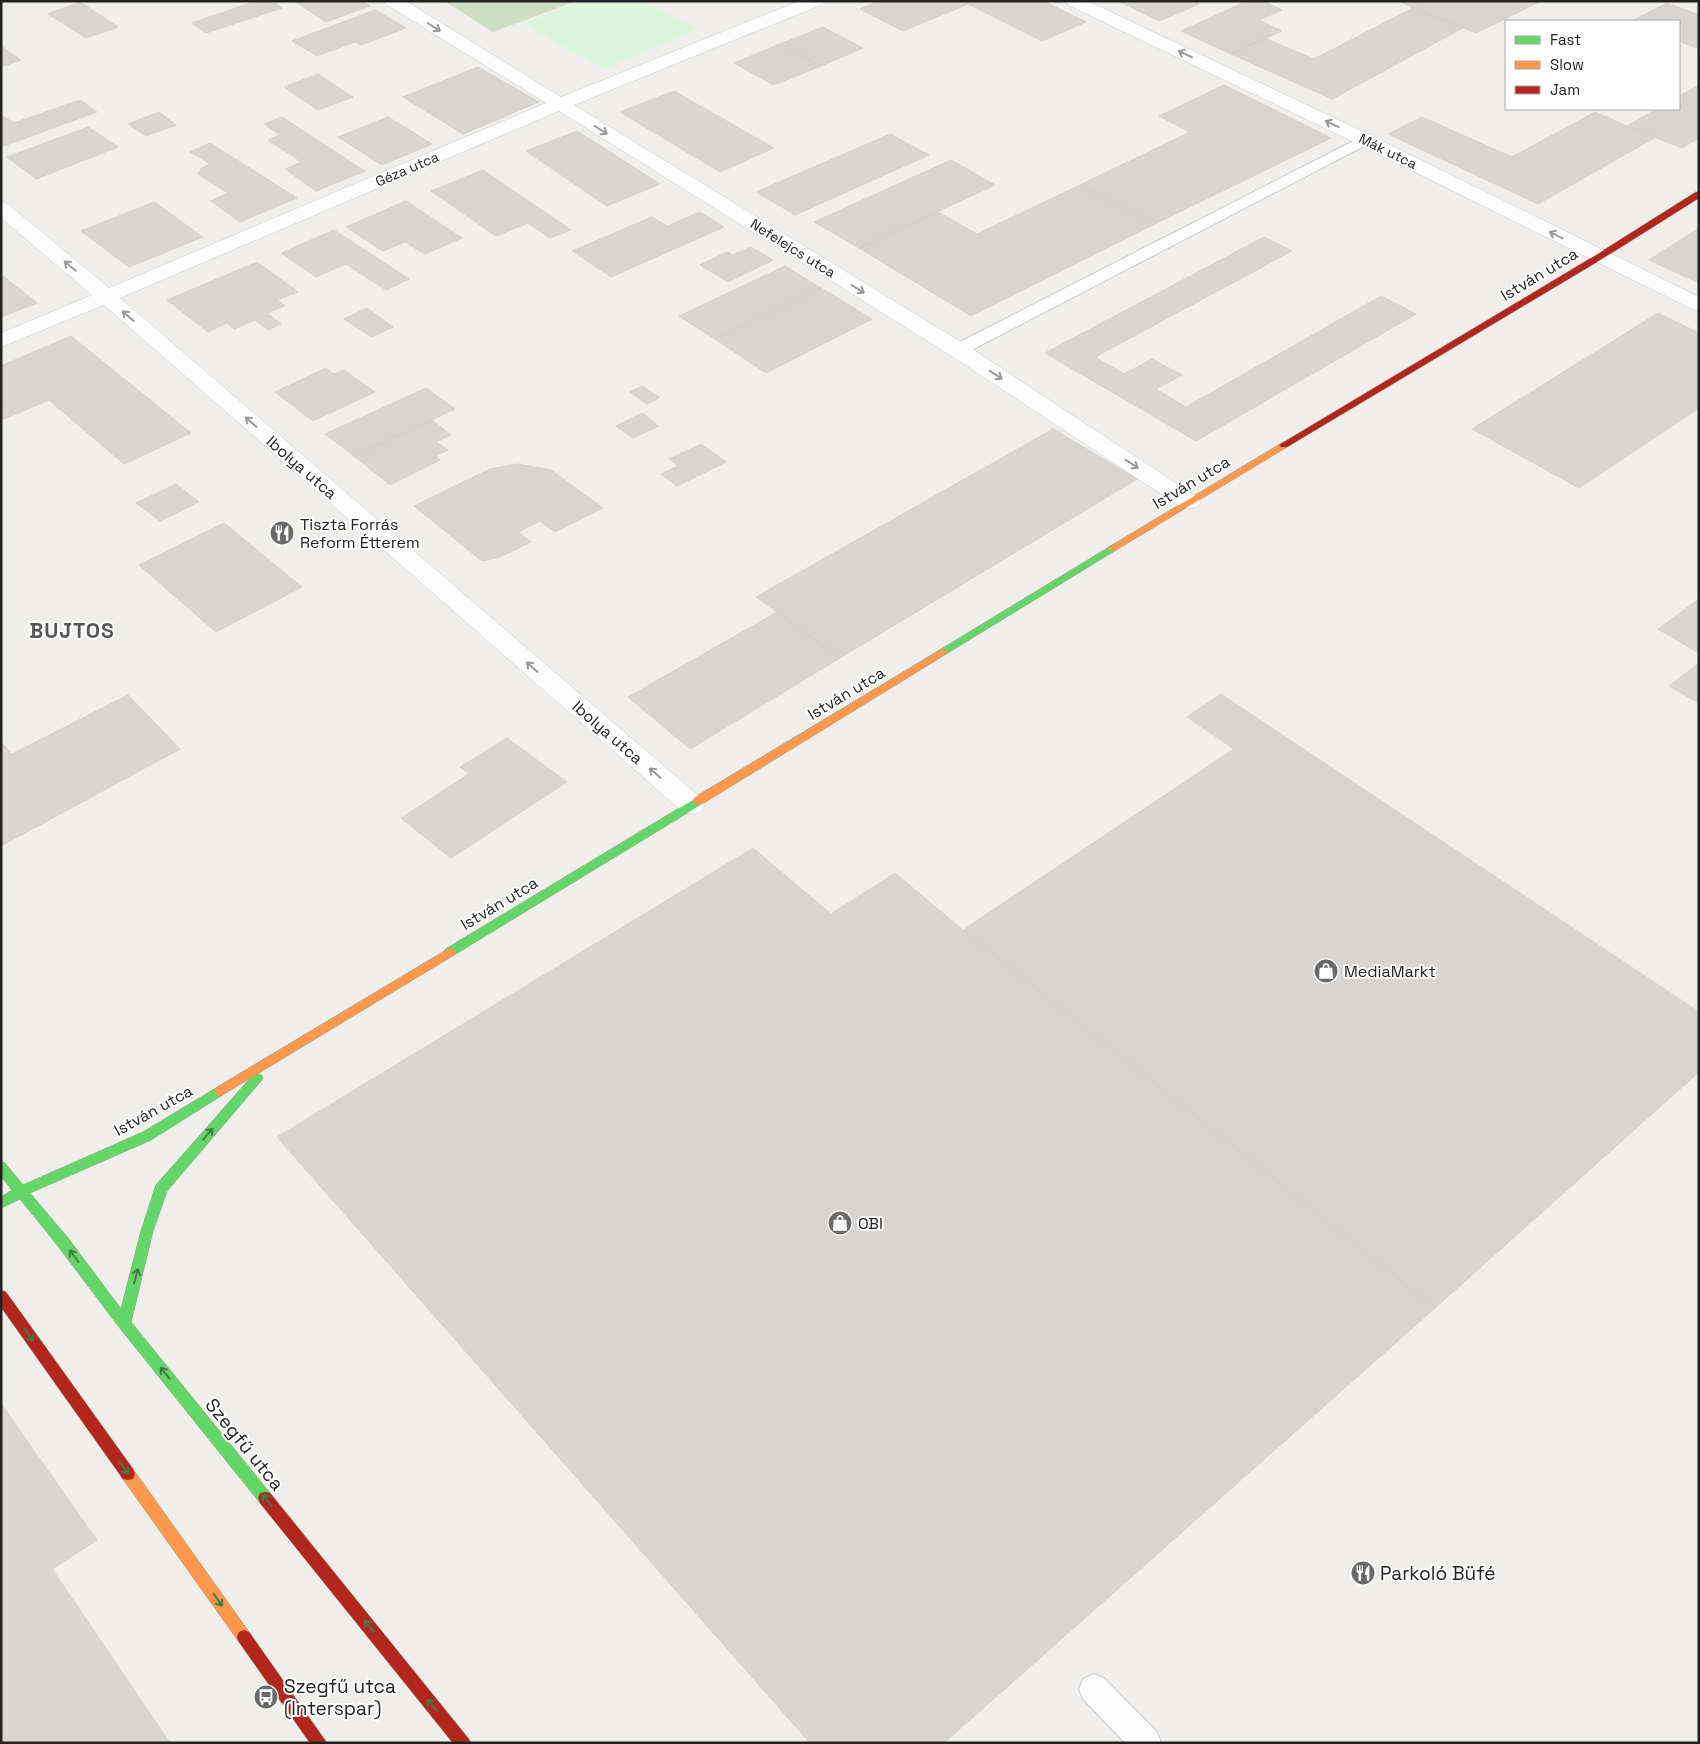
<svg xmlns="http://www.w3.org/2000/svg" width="1700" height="1744" viewBox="0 0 1700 1744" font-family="'Space Grotesk',sans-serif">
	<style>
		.forest { fill: #cbdec1 }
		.park { fill: #daf5da }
		.building { fill: #d7d4d2; stroke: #d3d0cc }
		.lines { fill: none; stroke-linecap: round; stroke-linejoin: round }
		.lane-casing { stroke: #c9c8c7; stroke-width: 2 }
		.street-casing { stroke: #c9c8c7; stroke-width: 1 }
		.fast-casing { stroke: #999a82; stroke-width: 1 }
		.slow-casing { stroke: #999a82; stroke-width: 1 }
		.jam-casing { stroke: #999a82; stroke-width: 1 }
		.lane { fill: #fdfcfc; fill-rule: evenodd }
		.street { fill: #fdfcfc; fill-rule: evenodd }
		.fast { fill: #63d668; fill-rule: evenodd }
		.slow { fill: #ff974d; fill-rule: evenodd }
		.jam { fill: #b3261e; fill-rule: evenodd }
		.oneway { stroke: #9a9a9a }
		.oneway2 { stroke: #427c45 }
		.labels { text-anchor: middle; stroke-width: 4; stroke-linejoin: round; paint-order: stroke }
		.far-street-label { font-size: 14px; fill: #222; stroke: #fff }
		.street-label { font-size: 16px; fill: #222; stroke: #fff }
		.poi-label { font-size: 16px; fill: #222; stroke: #fff; text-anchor: start }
		.near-street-label { font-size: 19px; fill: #222; stroke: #fff }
		.near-poi-label { font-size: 19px; fill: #222; stroke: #fff; text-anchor: start }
		.district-label { font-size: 21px; font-weight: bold; letter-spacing: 1px; fill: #555; stroke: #fff }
	</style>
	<rect width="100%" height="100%" fill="#f0eeeb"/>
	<path class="forest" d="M444 1H576L493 32Z"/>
	<path class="park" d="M580 1H643L698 29 604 69 523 24Z"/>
	<path class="building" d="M256 1H272L282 8 206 33 192 23Z
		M294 1H362L370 6 326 22Z
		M879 1H962L968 4 903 31 860 9Z
		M962 1H1043L1086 22 1042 41Z
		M1118 1H1194L1199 4 1159 21Z
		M1247 1H1263L1282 10 1259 20 1282 31 1231 54 1181 31Z
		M1399 1H1424L1413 8Z
		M1424 1H1541L1476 33 1413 8Z
		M80 2 118 27 86 38 48 14Z
		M1667 3 1699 15V49L1679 41V21H1632Z
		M1413 8 1463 28 1332 99 1231 54 1264 38 1314 59Z
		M375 10 406 28 361 45 355 42 317 56 292 41Z
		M823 27 863 48 821 66 780 44Z
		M780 44 821 66 774 85 734 63Z
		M1 46 21 60 1 67Z
		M478 67 539 102 463 134 403 97Z
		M318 74 353 97 318 110 284 87Z
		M1224 85 1331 138 1155 224 1080 185 1190 132 1159 116Z
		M1699 85V138L1682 148 1627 126 1657 109H1679V96Z
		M674 91 774 148 720 172 620 112Z
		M80 100 97 112 1 147V115L14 123Z
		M159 112 176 125 146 136 128 124Z
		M1595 112 1654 138 1538 204 1388 134 1422 117 1512 157Z
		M282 117 365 171 316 191 285 169 302 162 268 140 280 135 264 124Z
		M388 117 432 144 382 165 338 137Z
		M88 127 118 147 36 179 7 157Z
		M577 131 660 184 607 206 526 151Z
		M890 134 929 155 795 215 756 192Z
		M210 143 297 198 240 222 211 201 228 193 198 174 201 168 211 164 190 152Z
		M951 160 995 185 859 248 814 222Z
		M483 170 571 230 550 238 528 223 496 236 431 191Z
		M1080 185 1155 224 971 316 859 248 938 212 977 234Z
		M406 201 462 238 425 254 405 242 383 251 346 227Z
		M154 202 203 237 129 267 81 231Z
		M700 212 724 227 611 277 572 251 652 217 667 226Z
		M1699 228V283L1649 260Z
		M334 230 409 279 386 290 346 264 316 277 281 253Z
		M1264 237 1292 251 1095 357 1124 374 1152 359 1182 375 1156 389 1186 407 1381 296 1416 314 1196 441 1045 353Z
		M751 247 773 260 728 282 700 265 727 252 733 255Z
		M257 262 298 292 277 300 285 306 267 313 281 324 268 330 255 320 234 329 227 323 208 332 167 300Z
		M785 266 821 288 715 339 679 316Z
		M1 275H2L37 303 1 317Z
		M821 288 872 319 766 373 715 339Z
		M367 308 393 327 372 337 344 319Z
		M1658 313 1699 333V408L1579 488 1472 429Z
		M71 336 191 433 124 464 49 400 16 414 1 401V366Z
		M326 368 334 374 344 370 375 392 313 421 275 392Z
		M642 386 660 398 647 404 630 392Z
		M426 388 455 409 354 456 325 434Z
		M1 401 16 414 1 420Z
		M642 413 659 426 633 438 616 426Z
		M432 420 451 435 436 442 448 450 435 456 440 460 390 485 354 456Z
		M1053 429 1137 479 840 658 756 597Z
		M701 444 726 462 677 486 661 474 678 466 669 459Z
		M518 464 551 470 603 508 555 532 540 521 518 532 531 542 500 557 482 561 414 506 490 469Z
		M176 484 199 502 160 521 136 503Z
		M224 523 302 587 216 632 139 565Z
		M1699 599V653L1658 629Z
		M777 612 840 658 690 749 628 697Z
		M1699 663V703L1669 686Z
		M1221 694 1699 1012V1072L1435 1308 963 930 1234 749 1187 717Z
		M128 695 180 749 1 846V742L12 754Z
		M507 738 567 782 451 858 401 818 469 774 460 767Z
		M753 848 831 914 895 873 963 930 1435 1308 944 1743H810L277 1137Z
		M1 1404 97 1540 52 1569 170 1743H1Z"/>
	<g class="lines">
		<defs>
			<path id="lane" d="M1365 135 1370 137 1373 140 1370 143 964 354 958 355 952 354 949 350 952 346Z
				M1094 1674 1105 1679 1157 1732 1161 1743H1125L1083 1699 1079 1689 1083 1679Z"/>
			<path id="street" d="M384 1H406L561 97 799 1H824L821 5 574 105 966 345 1197 497 1201 502 1197 507 1189 509 1181 507 950 355 559 111 120 298 701 798 705 805 701 812 692 814 683 812 104 305 1 347V333L92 295 1 218V202L8 204 109 288 546 103 387 5Z
				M1065 1H1088L1372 136 1699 297V311L1692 309 1358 144 1068 5Z"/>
			<path id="fast" d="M1113 545 1116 546 1118 548 1116 550 946 654 942 655 937 652Z
				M698 797 702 798 703 801 702 804 454 955H446L444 952 446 949Z
				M257 1073 261 1075 263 1078 261 1081 167 1191 153 1231 131 1322 270 1493 272 1498 270 1503 265 1504 260 1503 119 1327 58 1246 20 1199 1 1208V1197L12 1190 1 1176V1162L5 1163 23 1185 143 1132 216 1088 220 1086 224 1088 226 1091 224 1094 151 1140 30 1193 68 1238 121 1309 141 1231 156 1185 253 1075Z"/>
			<path id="slow" d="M1284 442 1287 443V447L1116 550H1110L1108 548Z
				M942 649 946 650 947 652 946 654 702 804H694L693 801 694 798Z
				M450 948 454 949 456 952 454 955 224 1094 220 1096 216 1094 214 1091 216 1088Z
				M128 1468 133 1469 249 1632 251 1637 249 1642 244 1644 239 1642 123 1479 121 1474 123 1469Z"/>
			<path id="jam" d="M1696 192H1699V198L1602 259 1287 447H1281L1279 445 1596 255Z
				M1 1290 6 1292 133 1469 135 1474 133 1479 128 1480 123 1479 1 1307Z
				M265 1492 270 1493 468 1738 471 1743H453L260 1503 258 1498 260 1493Z
				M244 1630 249 1632 327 1743H310L239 1642 237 1637 239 1632Z"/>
		</defs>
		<use href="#lane" class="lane-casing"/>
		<use href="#street" class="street-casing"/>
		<use href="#fast" class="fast-casing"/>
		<use href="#slow" class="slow-casing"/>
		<use href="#jam" class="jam-casing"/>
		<use href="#lane" class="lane"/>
		<use href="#street" class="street"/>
		<use href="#fast" class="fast"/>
		<use href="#slow" class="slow"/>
		<use href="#jam" class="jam"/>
	</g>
	<defs><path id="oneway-shaft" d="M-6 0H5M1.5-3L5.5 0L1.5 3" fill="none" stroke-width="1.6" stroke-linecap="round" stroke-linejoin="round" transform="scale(1.25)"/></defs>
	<g class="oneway">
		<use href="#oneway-shaft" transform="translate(434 27) rotate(32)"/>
		<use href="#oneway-shaft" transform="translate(1185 54) rotate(-155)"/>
		<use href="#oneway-shaft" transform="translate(1332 124) rotate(-155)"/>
		<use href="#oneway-shaft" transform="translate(601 130) rotate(32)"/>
		<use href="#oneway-shaft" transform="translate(1556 235) rotate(-153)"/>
		<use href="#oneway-shaft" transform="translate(70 266) rotate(-140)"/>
		<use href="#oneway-shaft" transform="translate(858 289) rotate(32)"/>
		<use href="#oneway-shaft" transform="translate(128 316) rotate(-139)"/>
		<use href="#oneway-shaft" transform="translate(996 375) rotate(33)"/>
		<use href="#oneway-shaft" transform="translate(251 422) rotate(-139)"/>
		<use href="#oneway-shaft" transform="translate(1132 464) rotate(33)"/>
		<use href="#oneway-shaft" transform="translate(532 667) rotate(-139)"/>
		<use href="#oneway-shaft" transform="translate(655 773) rotate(-139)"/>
	</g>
	<g class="oneway2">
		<use href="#oneway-shaft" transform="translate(208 1134) rotate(-49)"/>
		<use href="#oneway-shaft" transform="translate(74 1256) rotate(-127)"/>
		<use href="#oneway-shaft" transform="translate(136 1276) rotate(-76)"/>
		<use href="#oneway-shaft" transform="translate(29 1335) rotate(55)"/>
		<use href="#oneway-shaft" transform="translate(165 1373) rotate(-129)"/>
		<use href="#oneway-shaft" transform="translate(124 1468) rotate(55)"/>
		<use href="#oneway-shaft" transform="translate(267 1500) rotate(-129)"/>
		<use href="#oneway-shaft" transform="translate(218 1600) rotate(55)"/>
		<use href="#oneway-shaft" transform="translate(369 1626) rotate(-129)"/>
		<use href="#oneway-shaft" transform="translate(432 1705) rotate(-129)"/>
	</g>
	<defs>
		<symbol id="restaurant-disc" viewBox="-11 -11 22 22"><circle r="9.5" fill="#6a6968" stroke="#fff"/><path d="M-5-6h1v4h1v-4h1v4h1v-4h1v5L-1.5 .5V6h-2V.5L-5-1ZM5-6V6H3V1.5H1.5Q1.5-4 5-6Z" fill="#fff"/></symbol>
		<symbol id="shop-disc" viewBox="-11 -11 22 22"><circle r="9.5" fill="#6a6968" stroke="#fff"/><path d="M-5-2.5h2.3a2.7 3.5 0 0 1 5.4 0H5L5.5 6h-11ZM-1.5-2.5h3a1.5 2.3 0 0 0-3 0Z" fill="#fff"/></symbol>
		<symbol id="bus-disc" viewBox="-11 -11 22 22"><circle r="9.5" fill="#6a6968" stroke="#fff"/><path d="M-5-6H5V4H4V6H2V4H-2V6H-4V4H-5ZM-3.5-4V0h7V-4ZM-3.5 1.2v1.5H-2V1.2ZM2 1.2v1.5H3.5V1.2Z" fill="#fff"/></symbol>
	</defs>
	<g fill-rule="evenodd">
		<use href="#restaurant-disc" x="268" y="519" width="28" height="28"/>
		<use href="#shop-disc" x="1312" y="957" width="28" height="28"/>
		<use href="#shop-disc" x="826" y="1209" width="28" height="28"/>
		<use href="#restaurant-disc" x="1349" y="1559" width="28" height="28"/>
		<use href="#bus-disc" x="252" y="1683" width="28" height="28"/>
	</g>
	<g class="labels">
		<g class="far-street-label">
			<text transform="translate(1388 151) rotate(26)" y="5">Mák utca</text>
			<text transform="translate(407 169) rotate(-23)" y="5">Géza utca</text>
			<text transform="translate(793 248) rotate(32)" y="5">Nefelejcs utca</text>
		</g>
		<g class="street-label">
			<text transform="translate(1539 274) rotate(-31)" y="6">István utca</text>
			<text transform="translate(302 467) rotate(41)" y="6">Ibolya utca</text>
			<text transform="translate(1191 482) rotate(-31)" y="6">István utca</text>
			<text transform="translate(846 693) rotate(-31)" y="6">István utca</text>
			<text transform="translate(608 732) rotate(41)" y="6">Ibolya utca</text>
			<text transform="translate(499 903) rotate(-31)" y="6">István utca</text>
			<text transform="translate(153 1110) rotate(-29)" y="6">István utca</text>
		</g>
		<g class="poi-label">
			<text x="300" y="530">Tiszta Forrás<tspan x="300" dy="18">Reform Étterem</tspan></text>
			<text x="1344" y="977">MediaMarkt</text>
			<text x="858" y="1229">OBI</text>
		</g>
		<g class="near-street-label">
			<text transform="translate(245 1444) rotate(51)" y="7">Szegfű utca</text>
		</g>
		<g class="near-poi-label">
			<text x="1380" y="1580">Parkoló Büfé</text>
			<text x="284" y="1693">Szegfű utca<tspan x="284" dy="22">(Interspar)</tspan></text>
		</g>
		<g class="district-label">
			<text x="72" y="638">BUJTOS</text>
		</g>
	</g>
	<rect width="1700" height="1744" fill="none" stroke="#222222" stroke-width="5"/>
	<rect x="1505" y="20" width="175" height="90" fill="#ffffff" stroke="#a7a7a7"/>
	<rect x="1515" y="36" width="25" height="8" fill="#63d668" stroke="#a7a7a7"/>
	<text x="1550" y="45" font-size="15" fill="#222222">Fast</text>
	<rect x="1515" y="61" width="25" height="8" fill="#ff974d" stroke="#a7a7a7"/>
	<text x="1550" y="70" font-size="15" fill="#222222">Slow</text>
	<rect x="1515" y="86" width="25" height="8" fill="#b3261e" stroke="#a7a7a7"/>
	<text x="1550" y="95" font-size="15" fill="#222222">Jam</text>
</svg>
